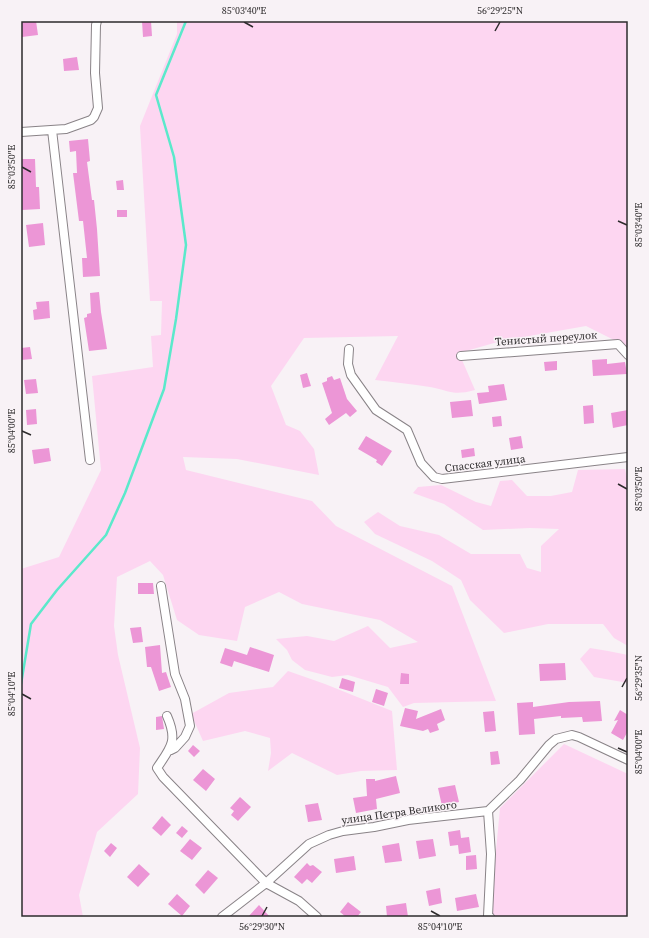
<svg xmlns="http://www.w3.org/2000/svg" width="649" height="938" viewBox="0 0 649 938" font-family="'Source Serif 4',serif">
	<style>
		.green { fill: #fdd6f1 }
		.lines { fill: none; stroke-linecap: round; stroke-linejoin: round }
		.stream { stroke: #5be9cb; stroke-width: 2.5 }
		.building { fill: #ec96d6 }
		.minor-casing { stroke: #898387; stroke-width: 10 }
		.minor { stroke: #fff; stroke-width: 8 }
		.ticks { fill: none; stroke: #2d2b2c; stroke-width: 1.5 }
		.labels { text-anchor: middle; stroke-width: 3; stroke-linejoin: round; paint-order: stroke }
		.street-label { font-size: 11px; fill: #2d2b2c; stroke: #f8f2f6 }
		.neatline { fill: none; stroke: #2d2b2c; stroke-width: 1.5 }
		.ticks-label { font-size: 10px; text-anchor: middle; fill: #2d2b2c }
	</style>
	<rect width="100%" height="100%" fill="#f8f2f6"/>
	<path class="green" d="M177 21H628V347L586 326 501 341 459 353 475 390C453 396 451 391 430 387 412 384 393 382 375 380L398 336 304 338 271 386 286 425 300 431 314 449 319 475 237 459 183 457 186 470 312 501 336 526 452 586 496 701 414 703 403 707 388 687 348 675 332 677 305 670 292 660 287 650 276 639 307 636 334 641 368 626 390 648 418 642 380 620 302 604 279 592 245 607 237 641 199 635 177 620 163 575 150 561 117 577 114 626 118 655 140 748 138 794 97 832 79 895 83 917H21V569L59 557 101 470 92 376 153 367 151 336 161 335 162 301H150L140 126 177 34Z
		M625 469 627 478 628 494V646L614 638 603 624H548L504 633 470 600 461 580 432 561 375 534 364 522 378 512 400 526 439 535 471 554H520L527 568 541 572V546L559 529 530 528 483 530 444 504 413 493 418 487 441 485 476 502 491 506 500 481 512 480 527 496H551L572 492 578 470Z
		M590 648 608 651 628 655V683L594 677 580 659Z
		M288 671 325 684 392 711 397 770 361 771 337 775 292 753 268 771 271 753 270 738 245 731 203 741 191 714 229 693 273 687Z
		M564 744 628 774V917H499L490 914 500 808Z"/>
	<g class="lines">
		<path class="stream" d="M21 684 31 624 57 590 106 535 125 493 164 389 176 319 186 245 174 157 156 95 186 21"/>
	</g>
	<path class="building" d="M21 21H36L38 35 22 37Z
		M142 21H151L152 36 143 37Z
		M77 57 79 70 64 71 63 59Z
		M88 139 90 161 87 162 92 200H94L97 229 100 276 83 277 82 258H87L83 221H79L73 173H77L76 151 70 152 69 141Z
		M21 159H35L36 187H39L40 209 22 210Z
		M123 180 124 190H117L116 181Z
		M117 210H127V217H117Z
		M43 223 45 245 29 247 26 225Z
		M99 292 101 312 107 349 89 351 84 318 87 317V314L91 313 90 293Z
		M49 301 50 318 34 320 33 310 37 309 36 302Z
		M30 347 32 359 21 360V348Z
		M607 359V364L625 362 627 374 593 376 592 360Z
		M557 361V370L545 371 544 362Z
		M307 373 311 386 303 388 300 375Z
		M332 376 334 380 340 378 347 399 357 411 350 417 346 413 329 425 325 419 332 413 322 383 327 381V378Z
		M36 379 38 393 26 394 24 380Z
		M504 384 507 400 479 404 477 393 489 392 488 386Z
		M471 400 473 416 452 418 450 402Z
		M593 405 594 423 584 424 583 406Z
		M36 409 37 424 27 425 26 410Z
		M628 410V425L613 428 611 413Z
		M501 416 502 426 493 427 492 417Z
		M366 436 392 451 382 466 376 462 377 460 358 449Z
		M521 436 523 448 511 450 509 438Z
		M49 448 51 461 34 464 32 450Z
		M474 448 475 456 462 458 461 450Z
		M138 583H153L154 594H138Z
		M141 627 143 642 133 643 130 628Z
		M160 645 162 673 166 672 171 687 159 691 151 667H147L145 647Z
		M250 647 274 655 269 672 234 661 232 667 220 663 225 648 247 655Z
		M565 663 566 680 540 681 539 664Z
		M401 673 409 674V684H400Z
		M342 678 355 682 353 692 339 688Z
		M376 689 388 693 384 706 372 702Z
		M600 701 602 721 583 722 582 717 561 718V716L534 719 535 734 519 735 517 703 533 702V707L569 702Z
		M405 708 418 711 416 719 441 709 445 720 437 724 439 730 430 733 428 729 423 731 400 726Z
		M620 710 628 715V731L623 740 611 733 618 720 614 721Z
		M494 711 496 731 485 732 483 712Z
		M162 716 164 729 156 730V717Z
		M193 745 200 751 194 757 188 751Z
		M498 751 500 764 491 765 490 752Z
		M203 769 215 779 206 791 193 780Z
		M396 776 400 793 376 799 377 809 356 813 353 798 367 796 366 779H375V781Z
		M455 785 459 802 442 806 438 788Z
		M240 797 251 807 238 821 231 815 234 811 230 808Z
		M318 803 322 820 308 822 305 805Z
		M162 816 171 825 161 836 152 828Z
		M182 826 188 831 182 838 176 833Z
		M460 830 461 838 469 837 471 852 459 854 458 845 450 846 448 832Z
		M190 839 202 848 192 860 180 851Z
		M433 839 436 856 419 859 416 841Z
		M111 843 117 848 110 857 104 851Z
		M399 843 402 861 385 863 382 846Z
		M476 855 477 869 466 870V856Z
		M354 856 356 870 336 873 334 859Z
		M307 863 310 866 313 865 322 872 312 883 307 879 302 884 294 877Z
		M139 864 150 874 138 887 127 877Z
		M208 870 218 878 204 894 195 885Z
		M440 888 442 903 429 906 426 891Z
		M177 894 190 906 182 916 168 904Z
		M476 894 479 907 457 911 455 898Z
		M348 902 361 912 357 917H346L340 912Z
		M406 903 408 917H387L386 906Z
		M259 905 270 917H248Z"/>
	<g class="lines">
		<defs>
			<path id="minor" d="M52 130 90 460
				M21 132 66 129 91 120 94 117 98 108 95 73 96 25 97 21
				M349 349 348 364 351 375 376 410 407 430 421 463 434 477 442 479 628 457
				M461 356 618 344 628 355
				M161 586 175 674 185 699 190 726 185 737 175 748 171 750
				M167 716C178 741 171 747 157 768L163 777 266 883 299 901 317 917
				M222 917 266 883 309 844 329 835 343 831 374 827 408 820 488 811
				M490 917 488 916 491 854 488 811 520 780 549 745 556 739 572 735 579 737 628 760"/>
		</defs>
		<use href="#minor" class="minor-casing"/>
		<use href="#minor" class="minor"/>
	</g>
	<path class="ticks" d="M244 22 253 27M495 31 500 22M22 167 31 172M618 221 627 225M22 431 31 435M618 484 627 489M622 687 627 678M22 694 31 699M618 748 627 752M431 911 440 916M262 916 267 907"/>
	<g class="labels">
		<g class="street-label">
			<text transform="translate(546 338) rotate(-4)" y="4">Тенистый переулок</text>
			<text transform="translate(485 463) rotate(-7)" y="4">Спасская улица</text>
			<text transform="translate(399 812) rotate(-8)" y="4">улица Петра Великого</text>
		</g>
	</g>
	<rect width="649" height="938" fill="none" stroke="#f8f2f6" stroke-width="44"/>
	<rect x="22" y="22" width="605" height="894" class="neatline"/>
	<g class="ticks-label">
		<text x="244" y="14">85°03'40"E</text>
		<text x="500" y="14">56°29'25"N</text>
		<text transform="translate(11 167) rotate(-90)" y="4">85°03'50"E</text>
		<text transform="translate(638 225) rotate(-90)" y="4">85°03'40"E</text>
		<text transform="translate(11 431) rotate(-90)" y="4">85°04'00"E</text>
		<text transform="translate(638 489) rotate(-90)" y="4">85°03'50"E</text>
		<text transform="translate(638 678) rotate(-90)" y="4">56°29'35"N</text>
		<text transform="translate(11 694) rotate(-90)" y="4">85°04'10"E</text>
		<text transform="translate(638 752) rotate(-90)" y="4">85°04'00"E</text>
		<text x="262" y="930">56°29'30"N</text>
		<text x="440" y="930">85°04'10"E</text>
	</g>
</svg>
